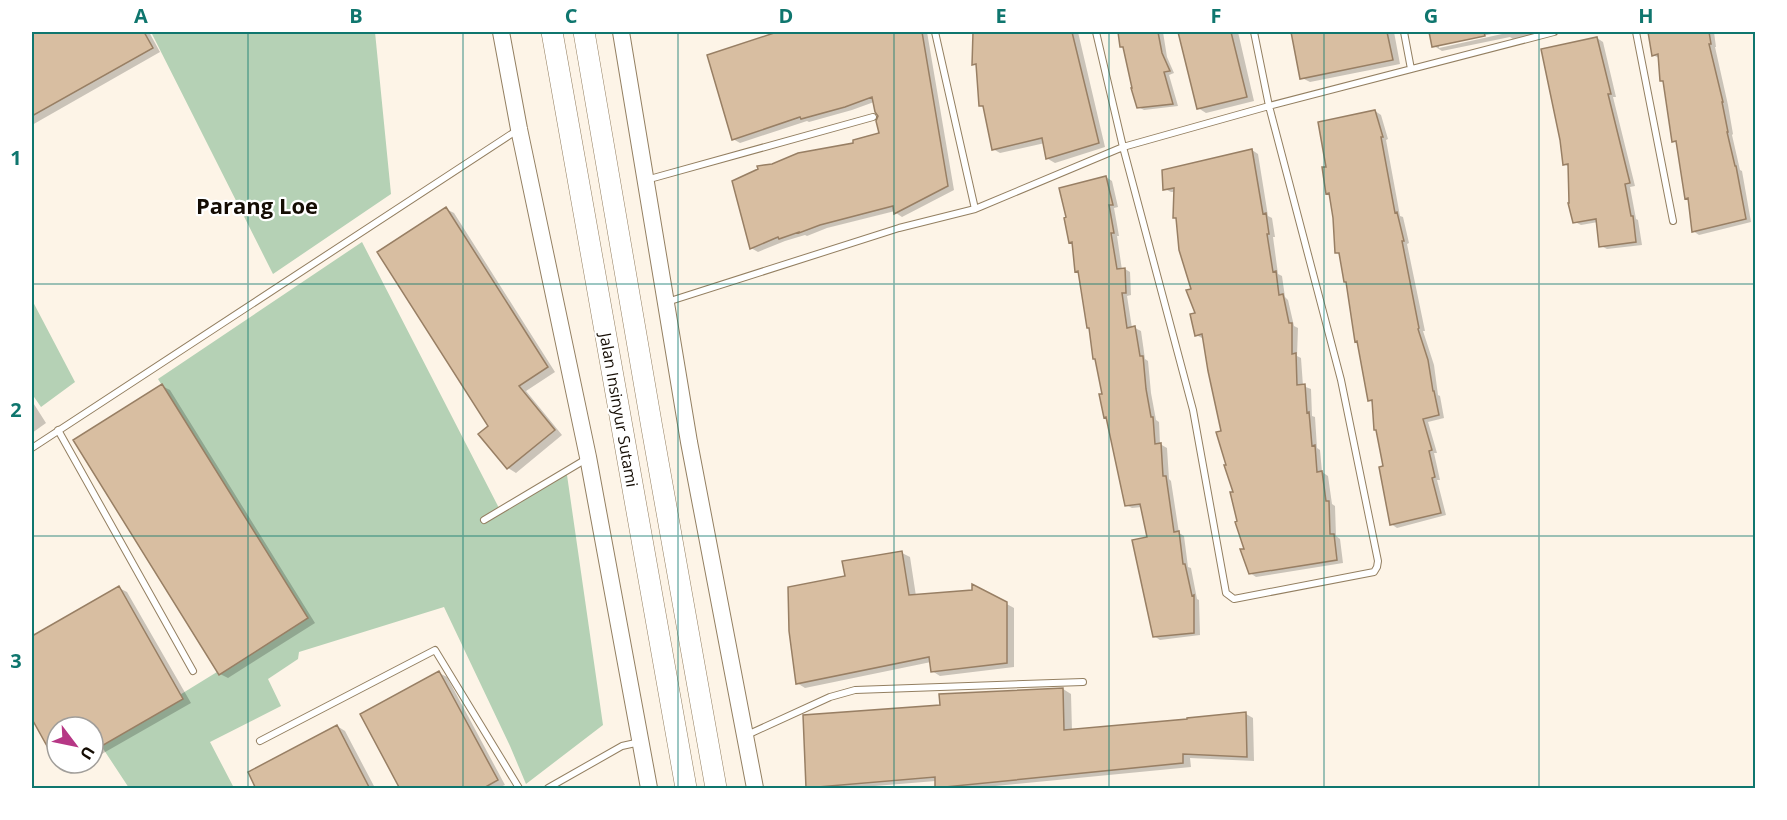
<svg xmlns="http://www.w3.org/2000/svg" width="1787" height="820" viewBox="0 0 1787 820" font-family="'Open Sans',sans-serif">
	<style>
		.green { fill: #b5d1b5 }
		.shadow { fill: #0003 }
		.building { fill: #d8bea1; stroke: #987f64; stroke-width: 1.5 }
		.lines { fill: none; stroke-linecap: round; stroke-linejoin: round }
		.lane-casing { stroke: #937f61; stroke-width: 8 }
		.secondary-casing { stroke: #937f61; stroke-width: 18 }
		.highway-casing { stroke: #937f61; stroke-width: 22 }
		.lane { stroke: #fff; stroke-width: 6 }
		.secondary { stroke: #fff; stroke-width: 16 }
		.highway { stroke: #fff; stroke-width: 21 }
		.grid { fill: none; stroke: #0f766e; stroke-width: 1.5; stroke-opacity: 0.55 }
		.labels { text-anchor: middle; stroke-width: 4.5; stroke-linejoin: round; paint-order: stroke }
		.street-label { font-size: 16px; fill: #140c03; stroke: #fff }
		.district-label { font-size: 22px; font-weight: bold; fill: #140c03; stroke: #fff }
		.neatline { fill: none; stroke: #0f766e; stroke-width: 2 }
		.grid-label { font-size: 20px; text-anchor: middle; font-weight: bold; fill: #0f766e }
	</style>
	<rect width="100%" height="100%" fill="#fdf4e7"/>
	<path class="green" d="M151 32H375L391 194 273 274Z
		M362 242 500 510 566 468 603 725 526 784 510 746 444 607 299 652 298 659 268 679 281 706 210 742 234 788H129L100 744 305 618 158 379Z
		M32 300 75 382 41 407 32 394Z"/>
	<path class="shadow" d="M32 32H149L160 52 32 125Z
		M782 32H927L954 190 902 217 896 213 895 211 827 228 807 236 805 235 785 241 758 252 751 248 855 144 880 135V116L874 102 852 110 809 122 807 121 740 143 733 139 708 56Z
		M972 32H1078L1105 147 1055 163 1048 159 1045 143 1000 153 993 149 985 108 980 105 977 66 973 64 975 33Z
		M1119 32H1163L1167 57 1174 73 1169 75 1178 106 1144 110 1138 107 1125 48 1121 46Z
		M1180 32H1238L1254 101 1206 113 1198 108Z
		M1293 32H1394L1400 64 1310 82 1302 78Z
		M1431 32H1501L1439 45V48L1511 32H1548L1513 39 1510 37 1442 51 1434 46Z
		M1649 32H1714L1716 47H1715L1728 105 1733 134 1732 135 1740 170 1742 171 1751 222 1699 235 1693 231 1689 199 1687 198 1678 144 1674 141 1665 82 1662 80 1659 58 1653 55Z
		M1597 38 1603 42 1616 97H1613L1635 186 1630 187 1636 219 1638 220 1642 245 1607 249 1601 246 1598 222 1581 225 1575 222 1569 167 1564 164Z
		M1375 111 1381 115 1388 139 1386 140 1400 216 1403 217 1409 243 1407 244 1425 331H1423L1434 365 1438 395 1440 396 1444 418 1428 422 1437 453H1434L1440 480H1437L1446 515 1397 528 1391 524 1385 467 1372 402 1369 400 1359 342 1356 341 1348 283 1340 255 1337 252 1328 168Z
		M1252 150 1258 154 1268 216 1272 218 1275 237H1273L1278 274 1282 276 1285 297 1288 300 1294 326 1298 328 1297 356 1301 358 1303 386 1311 389 1312 416 1315 417 1317 448 1320 450 1322 472 1328 476 1332 504 1335 506 1336 536 1340 539 1343 563 1256 577 1250 573 1239 523 1235 493 1227 466 1223 432 1204 338H1202L1196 335 1197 314 1193 291 1178 219 1175 217V192H1171L1165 189Z
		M1106 177 1112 181 1118 207 1114 208 1119 236H1117L1122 270 1125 269 1130 272 1131 295 1127 296 1132 328H1135L1141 331 1145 359 1148 361 1151 393 1156 420 1159 422 1160 444 1167 448 1169 479 1171 481 1179 533 1184 536 1188 567 1191 568 1197 599 1199 600 1200 635 1160 640 1154 636 1149 538 1142 507 1132 508 1126 505 1108 418 1105 417 1103 395 1080 273 1077 271 1074 243 1071 242Z
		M446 209 454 213 555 372 526 391 562 435 516 473 508 468 480 434 490 426Z
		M162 386 170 390 315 623 228 678 220 674Z
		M32 401 46 423 32 433Z
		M902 553 910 557 916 596 974 591V586L1014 608V667L940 676 932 671 931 662 805 688 797 683 846 577Z
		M119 588 127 592 191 703 93 759V727H57V761L32 716V638Z
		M439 673 447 677 505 785 498 788H402Z
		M1063 689 1071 694 1072 731 1246 714 1253 718 1254 761 1190 758 1191 767 975 788H939L936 787V781L850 788H811L808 787 942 706Z
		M337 726 345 731 375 788H258Z
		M58 763H87L69 773 61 769Z"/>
	<path class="building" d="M32 32H144L153 48 32 116Z
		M777 32H922L948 186 894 214 893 206 820 225 799 233V232L779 239 778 237 750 249 732 181 758 169 757 166 772 164 798 153 853 143V140L879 133 876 121 878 116 875 112 872 97 845 107 801 119 800 117 732 140 707 55Z
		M973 32H1072L1099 143 1046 159 1042 138 992 150 983 106H979L976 64 972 65Z
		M1118 32H1158L1162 53 1170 71 1164 72 1173 104 1137 108 1131 88H1132L1123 47H1120Z
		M1178 32H1231L1247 97 1197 109Z
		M1291 32H1387L1393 60 1300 79Z
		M1429 32H1484L1485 36 1432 47Z
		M1648 32H1709L1711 44H1709L1723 102H1722L1728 132H1727L1735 166H1736L1746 219 1692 232 1688 198 1685 199 1676 141 1672 142 1663 81H1660L1658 54 1652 56Z
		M1597 37 1611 94H1608L1630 183 1625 184 1631 216H1633L1636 242 1599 247 1596 219 1573 223 1568 203H1569L1568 164 1563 165 1560 140 1541 49Z
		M1375 110 1383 137H1381L1395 213 1397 212 1404 241H1402L1419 328 1418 329 1428 360 1433 391H1434L1439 415 1423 419 1432 450 1429 451 1435 477 1432 478 1441 513 1390 525 1379 467 1383 466 1376 430H1374L1372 400 1368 401 1357 341 1355 342 1346 282H1344L1339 253H1335L1333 218 1329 193 1326 194 1322 167H1326L1318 122Z
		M1252 149 1263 214 1266 213 1269 234H1267L1273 272 1276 271 1279 295 1283 294 1289 323H1292V354L1296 353 1297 385 1305 384 1307 413 1309 412 1312 446 1315 445 1317 472 1322 471 1326 501H1329L1330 534H1334L1337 560 1249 574 1240 549H1244L1235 522 1237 521 1230 492H1233L1224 465H1226L1216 432 1221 431 1208 371 1202 334 1195 336 1190 314 1195 313 1186 290 1191 289 1179 250 1176 218H1173L1174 188 1163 190 1162 170Z
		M1106 176 1113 205H1109L1114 233H1111L1117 269 1125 268 1126 293H1122L1127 328 1135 326 1140 356H1143L1146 389 1151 417H1153L1155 444 1161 443 1163 476H1166L1174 532 1179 531 1183 564H1185L1192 596 1194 595V633L1153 637 1132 540 1147 537 1140 504 1125 506 1106 417 1104 418 1099 394H1102L1095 359H1093L1089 328H1087L1078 271 1075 272 1072 242 1069 243 1064 218 1066 217 1059 188Z
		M446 207 548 367 519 386 555 430 507 469 478 434 488 426 377 252Z
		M162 384 308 618 219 675 73 440Z
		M902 551 909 595 972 590V584L1007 602V663L931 672 929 657 796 684 789 631 788 587 845 576 842 561Z
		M119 586 183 699 93 751V727H57V764L32 719V636Z
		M439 671 498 780 482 789H400L360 714Z
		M1063 688 1064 730 1187 719V718L1246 712 1247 757 1183 754V763L935 788V777L806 788 803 715 940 705 939 694Z
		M337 725 370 789H256L248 772Z"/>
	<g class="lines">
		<defs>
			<path id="lane" d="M935 32 975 209
				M1096 32 1123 147 1193 410 1226 593 1234 599 1374 572 1377 567 1378 561 1341 380 1269 106 1254 32
				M1404 32 1411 69
				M1636 32 1673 221
				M646 180 873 117
				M667 302 899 228 975 209 1123 147 1269 106 1554 32
				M58 430 193 671
				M32 448 516 131
				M484 520 588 458
				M747 735 830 697 855 690 1083 682
				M260 741 435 650 519 788
				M548 788 622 746 640 742"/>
			<path id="secondary" d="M501 32 519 129 588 457 649 788
				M621 32 689 442 755 788"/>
			<path id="highway" d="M552 32 686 788
				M584 32 652 428 716 788"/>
		</defs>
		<use href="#lane" class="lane-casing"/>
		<use href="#secondary" class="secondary-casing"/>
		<use href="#highway" class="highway-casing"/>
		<use href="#lane" class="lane"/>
		<use href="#secondary" class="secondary"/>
		<use href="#highway" class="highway"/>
	</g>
	<path class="grid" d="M248 32V788M463 32V788M678 32V788M894 32V788M1109 32V788M1324 32V788M1539 32V788M32 284H1756M32 536H1756"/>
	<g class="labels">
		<g class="street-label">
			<text transform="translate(619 410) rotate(80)" y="6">Jalan Insinyur Sutami</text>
		</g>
		<g class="district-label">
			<text x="257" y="214">Parang Loe</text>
		</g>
	</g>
	<rect width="1787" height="820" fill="none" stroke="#ffffff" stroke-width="66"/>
	<g transform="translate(75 745) rotate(122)"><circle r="28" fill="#ffffff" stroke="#a19e9a" stroke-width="1.5"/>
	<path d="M0-4.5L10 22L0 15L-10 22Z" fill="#b63785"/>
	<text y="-9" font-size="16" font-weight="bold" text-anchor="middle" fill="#140c03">U</text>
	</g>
	<rect x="33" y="33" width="1721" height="754" class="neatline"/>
	<g class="grid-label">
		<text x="141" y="23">A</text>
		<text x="356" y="23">B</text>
		<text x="571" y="23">C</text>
		<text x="786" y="23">D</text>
		<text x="1001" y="23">E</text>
		<text x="1216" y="23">F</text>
		<text x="1431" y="23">G</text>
		<text x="1646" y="23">H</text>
		<text x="16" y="165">1</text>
		<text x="16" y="417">2</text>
		<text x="16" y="668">3</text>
	</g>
</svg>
